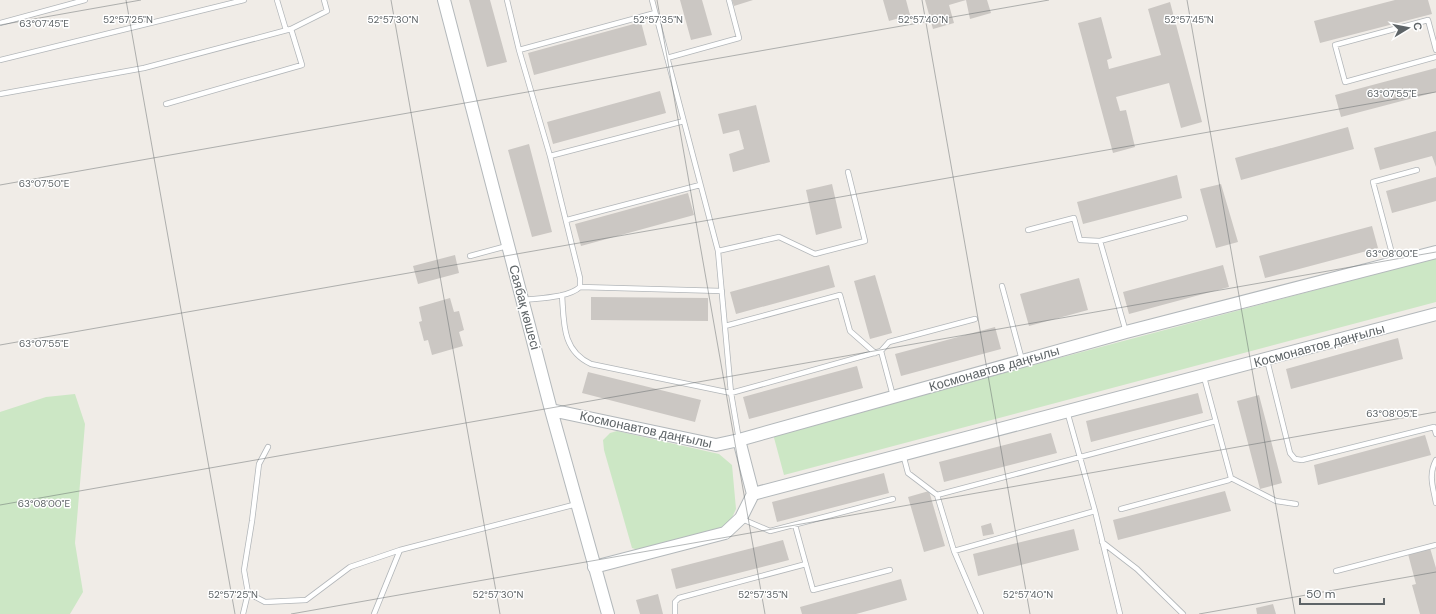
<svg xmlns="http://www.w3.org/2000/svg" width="1436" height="614" viewBox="0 0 1436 614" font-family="'DM Sans',sans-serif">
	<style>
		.green { fill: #cce7c5 }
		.building { fill: #cbc7c3 }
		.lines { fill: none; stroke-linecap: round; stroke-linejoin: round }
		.lane-casing { stroke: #b2b6b9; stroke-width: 6 }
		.secondary-casing { stroke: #b3b8bb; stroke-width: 14 }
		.lane { stroke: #fff; stroke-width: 4.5 }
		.secondary { stroke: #fff; stroke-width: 12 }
		.ticks { fill: none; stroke: #5e6467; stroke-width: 1; stroke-opacity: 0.45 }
		.labels { text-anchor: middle; stroke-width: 3; stroke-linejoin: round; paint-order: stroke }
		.street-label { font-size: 13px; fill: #5e6467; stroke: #fff }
		.ticks-label { font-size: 10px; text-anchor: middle; fill: #5e6467; stroke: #fff; stroke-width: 3; stroke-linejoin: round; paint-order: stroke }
	</style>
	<rect width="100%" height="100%" fill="#f0ece7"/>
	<path class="green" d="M1436 258V302L784 475 773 434Z
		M75 394 85 424 75 543 83 592 70 614H0V412L46 397Z
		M617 431 719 454 732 465 736 509 730 522 719 529 641 551 632 548 604 450 603 440 610 433Z"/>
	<path class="building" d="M469 0H490L507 62 487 67Z
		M680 0H702L712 35 691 40Z
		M732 0H753L734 6Z
		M883 0H906L910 15 889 21Z
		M925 0H987L991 13 970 19 966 0 949 5 954 23 933 29Z
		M1395 0H1428L1432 14 1320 43 1314 21Z
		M1170 2 1202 122 1181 128 1169 83 1116 97 1120 111 1126 110 1135 147 1113 153 1078 23 1101 17 1112 58 1107 60 1109 69 1161 55 1148 9Z
		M641 22 647 45 534 75 528 53Z
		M1436 68V92L1341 117 1335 95Z
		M660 91 666 113 553 144 547 122Z
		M756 105 770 162 733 172 729 154 744 149 739 130 723 134 718 114Z
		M1348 127 1354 149 1241 180 1235 158Z
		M1436 131V167L1432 156 1380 170 1374 148Z
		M529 144 552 232 532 237 508 150Z
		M1177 175 1182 198 1083 224 1077 202Z
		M1436 177V201L1392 213 1386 191Z
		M832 184 842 228 816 235 806 190Z
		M1221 184 1238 242 1216 248 1200 189Z
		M688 193 694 215 581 246 575 224Z
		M1372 226 1378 248 1265 278 1259 256Z
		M455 255 459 273 418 284 413 266Z
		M829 265 835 287 736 314 730 292Z
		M1223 265 1229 287 1129 314 1123 292Z
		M875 275 892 333 870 339 854 281Z
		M1079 278 1088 310 1029 326 1020 294Z
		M591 297 708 298V321L591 320Z
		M450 298 454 312 459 311 464 330 459 332 463 346 432 355 428 340 424 341 419 322 422 321 419 307Z
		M995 327 1001 349 901 376 895 354Z
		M1398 338 1403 359 1291 389 1286 369Z
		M857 366 863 388 749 419 743 397Z
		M588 372 701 400 695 422 582 393Z
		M1198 393 1203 413 1091 442 1086 421Z
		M1259 395 1282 483 1260 489 1237 401Z
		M1051 433 1057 453 944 482 939 462Z
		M1425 435 1431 455 1318 485 1314 465Z
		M884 473 889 493 777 522 772 502Z
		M929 491 945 546 924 552 908 497Z
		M1225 491 1231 511 1118 540 1113 520Z
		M991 523 994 534 983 536 981 526Z
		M1074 529 1079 550 978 576 973 554Z
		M783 540 789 560 676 589 671 569Z
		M1430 548 1436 568V614H1420L1412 585 1416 584 1408 554Z
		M901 579 907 600 856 614H802L800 607Z
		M658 594 663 614H640L636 600Z
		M1273 604 1276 614H1257L1256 608Z"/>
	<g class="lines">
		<defs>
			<path id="lane" d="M277 0 286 30
				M507 0 519 50 550 156 580 278V287C568 298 539 298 523 300
				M652 0 718 251 731 393 739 440
				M0 23 85 0
				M519 50 655 13
				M1436 50 1428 20 1335 45 1345 82 1436 57
				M667 58 739 38 729 0
				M0 60 244 0
				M0 94 144 68 291 29 327 11 324 0
				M166 104 302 65 291 29
				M550 156 684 121
				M567 220 700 185
				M1028 230 1074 218 1080 240 1100 241
				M718 251 779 237 815 254 865 241 848 172
				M470 256 507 246
				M1394 261 1373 182 1417 170
				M1002 286 1022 360
				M580 287 722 291
				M562 295C564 323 562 351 591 364L731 393 881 351 889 342 975 319
				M725 326 840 295 850 331 875 353
				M1126 332 1100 241 1185 218
				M881 351 893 396
				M1267 360 1290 453 1295 459 1302 460 1434 427 1436 434
				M1067 411 1095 511 1120 614
				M268 447 259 464 252 521 244 570 248 593 265 602 306 600 350 567 400 550
				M903 454 908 473 937 495 954 551 1095 511
				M1436 460C1428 475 1433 487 1436 503
				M1231 478 1276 501 1296 504
				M937 495 1216 421
				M1121 509 1229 480 1231 478 1204 377
				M742 519 770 531 893 499
				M795 525 813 590 890 570
				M1102 542 1137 569 1183 614
				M954 551 981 614
				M1336 571 1436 545
				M243 614 248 593
				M374 614 400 550 577 504
				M675 614V602L679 598 806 564"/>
			<path id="secondary" d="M444 0 551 410 608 614
				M551 410 716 445 739 440 1126 332 1436 252
				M739 440 753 494
				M594 567 725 533 741 518 753 494 1436 314"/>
		</defs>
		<use href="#lane" class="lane-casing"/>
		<use href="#secondary" class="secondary-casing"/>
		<use href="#lane" class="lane"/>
		<use href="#secondary" class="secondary"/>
	</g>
	<path class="ticks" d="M126 0 235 614M391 0 500 614M657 0 765 614M922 0 1030 614M1187 0 1295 614M0 25 141 0M0 185 1049 0M0 345 1436 92M0 505 1436 252M291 614 1436 412M1199 614 1436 572"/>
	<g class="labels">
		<g class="street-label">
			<text transform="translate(525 307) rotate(75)" y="5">Саябақ көшесі</text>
			<text transform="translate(1319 345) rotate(-15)" y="5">Космонавтов даңғылы</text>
			<text transform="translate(994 368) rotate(-16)" y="5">Космонавтов даңғылы</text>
			<text transform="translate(646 429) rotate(12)" y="5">Космонавтов даңғылы</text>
		</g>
	</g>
	<g class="ticks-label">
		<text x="128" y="23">52°57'25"N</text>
		<text x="393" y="23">52°57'30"N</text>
		<text x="658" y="23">52°57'35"N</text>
		<text x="923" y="23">52°57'40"N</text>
		<text x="1189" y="23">52°57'45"N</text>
		<text x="44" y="27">63°07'45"E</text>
		<text x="1392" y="97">63°07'55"E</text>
		<text x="44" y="187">63°07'50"E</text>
		<text x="1392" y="257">63°08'00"E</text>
		<text x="44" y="347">63°07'55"E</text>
		<text x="1392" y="417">63°08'05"E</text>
		<text x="44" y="507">63°08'00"E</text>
		<text x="233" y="598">52°57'25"N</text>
		<text x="498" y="598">52°57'30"N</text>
		<text x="763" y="598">52°57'35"N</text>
		<text x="1028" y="598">52°57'40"N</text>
	</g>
	<g transform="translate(1408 28) rotate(80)" stroke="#ffffff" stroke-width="3" paint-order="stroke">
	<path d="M0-3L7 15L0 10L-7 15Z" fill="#5e6467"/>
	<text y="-6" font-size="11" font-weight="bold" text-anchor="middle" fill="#5e6467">С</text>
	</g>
	<path d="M1300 598v6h84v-6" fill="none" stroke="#5e6467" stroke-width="2"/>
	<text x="1306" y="598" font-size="12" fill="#5e6467" stroke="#ffffff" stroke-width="3" paint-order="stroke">50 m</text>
</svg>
